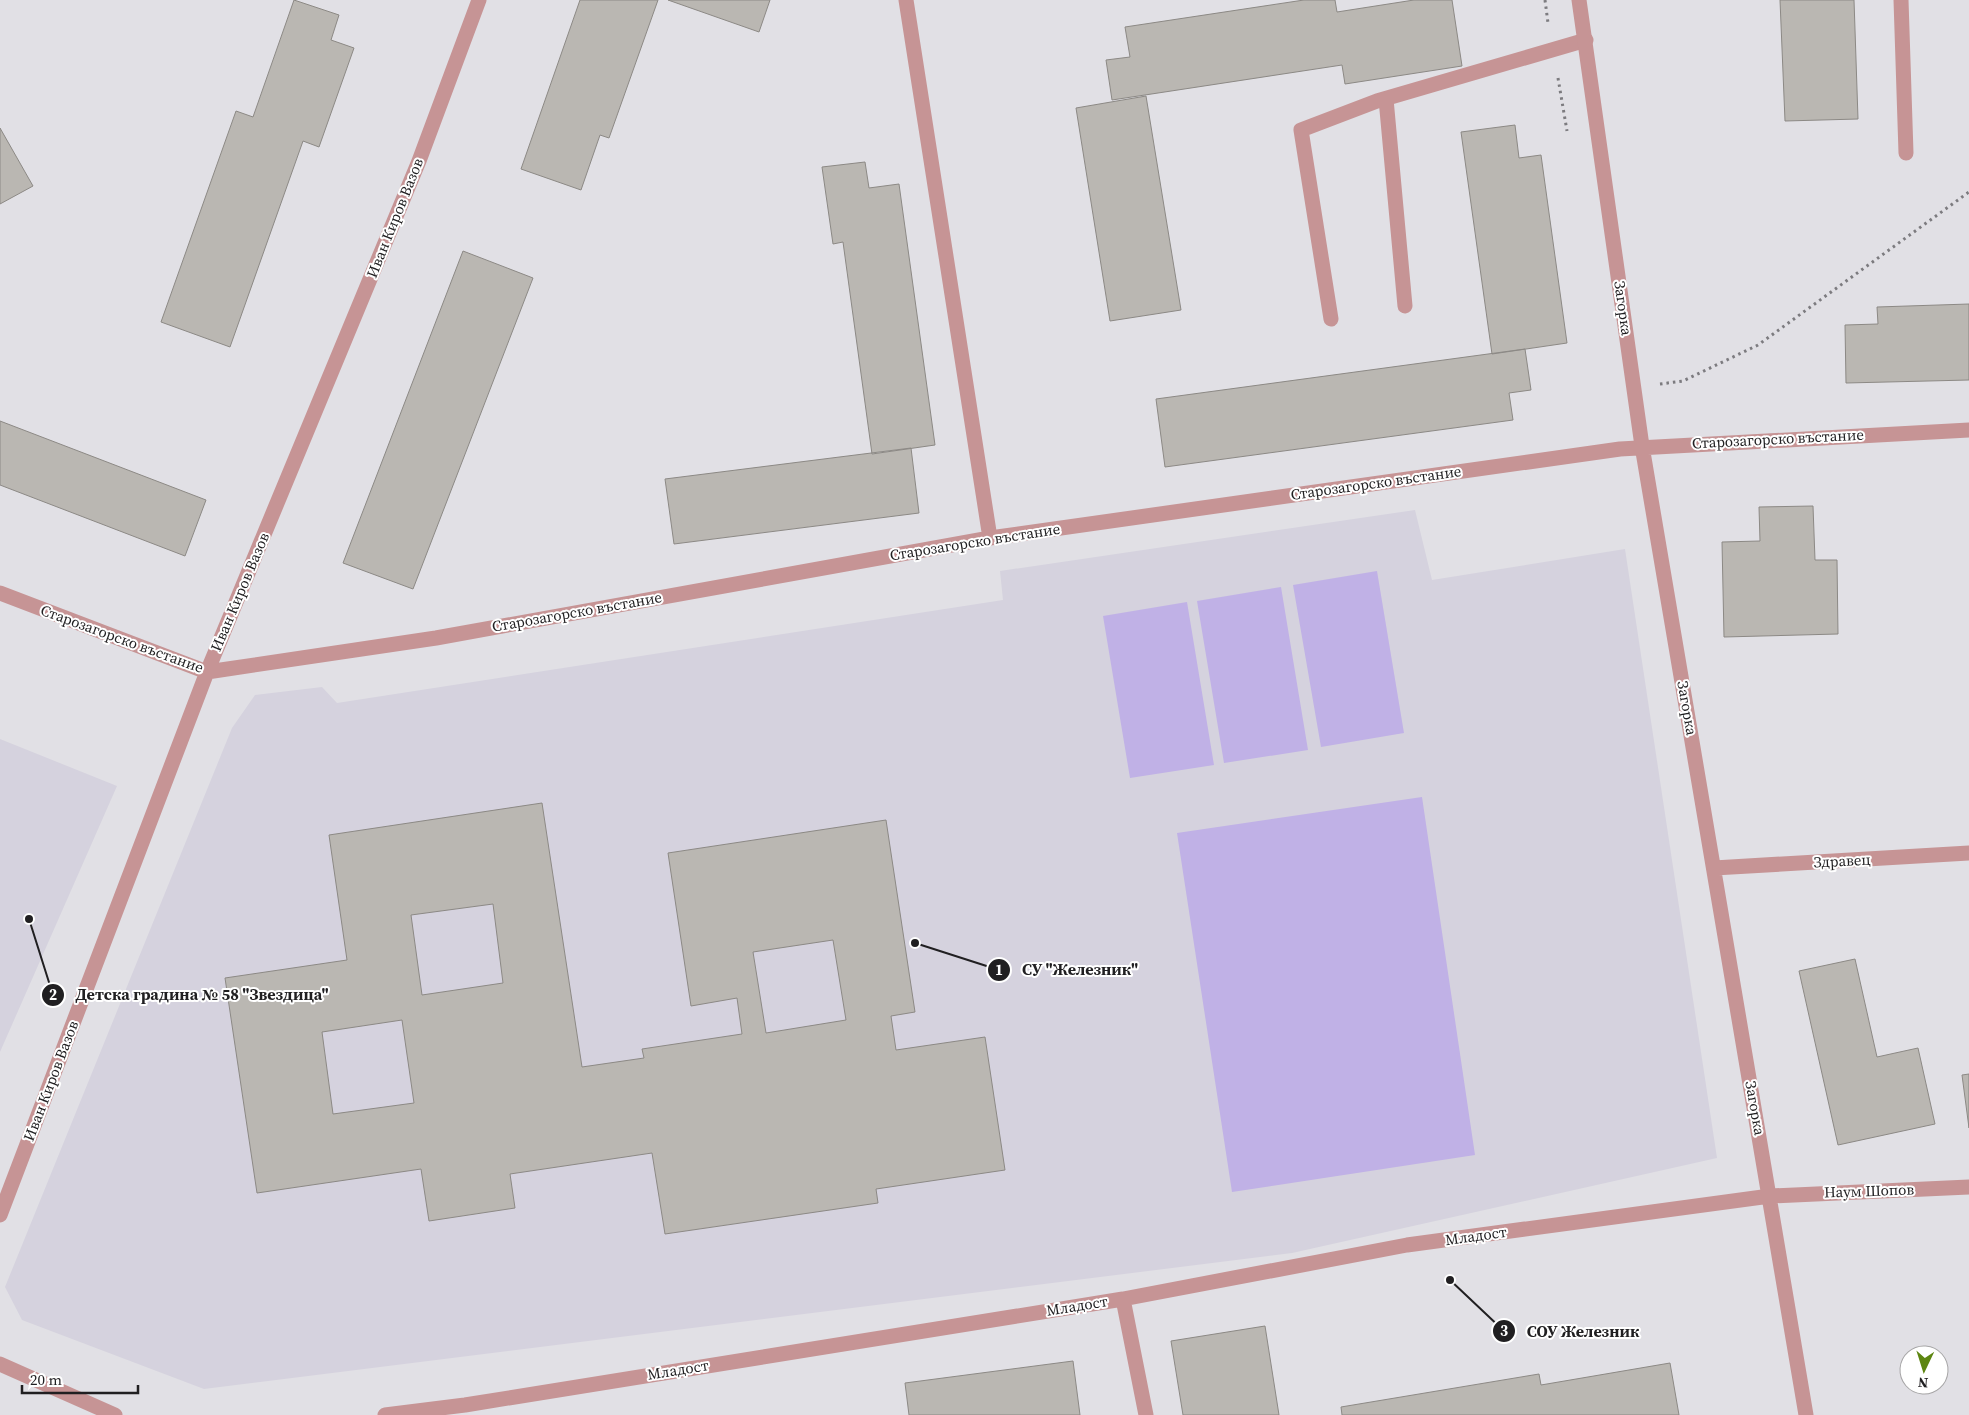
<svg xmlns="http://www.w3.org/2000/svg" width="1969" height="1415" viewBox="0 0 1969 1415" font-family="'Source Serif 4',serif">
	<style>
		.built { fill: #d5d2de }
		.green { fill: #c0b1e6 }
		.building { fill: #bab7b2; stroke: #8c8985; fill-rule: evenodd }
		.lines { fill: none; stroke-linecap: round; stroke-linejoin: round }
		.path { stroke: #7c7b7f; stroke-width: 3; stroke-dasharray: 2.5 4; stroke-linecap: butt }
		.lane { stroke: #c69495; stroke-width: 15 }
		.street { stroke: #c69495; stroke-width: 15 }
		.labels { text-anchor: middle; stroke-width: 4; stroke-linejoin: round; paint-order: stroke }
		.street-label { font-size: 15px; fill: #201f21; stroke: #fff }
		.leader { fill: none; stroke: #201f21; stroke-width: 2 }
		.callout-dot { fill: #201f21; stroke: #fff; stroke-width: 2 }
		.mark-label { font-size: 15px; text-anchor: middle; font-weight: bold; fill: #fff }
		.callout-label { font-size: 16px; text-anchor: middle; font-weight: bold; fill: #201f21; stroke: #fff; stroke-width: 4; stroke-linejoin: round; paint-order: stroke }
	</style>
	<rect width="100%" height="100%" fill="#e1e0e5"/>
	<path class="built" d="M1415 510 1432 580 1625 549 1717 1158 1292 1253 204 1389 22 1320 5 1287 232 728 255 695 322 687 337 703 1003 600 1000 571Z
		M0 739 117 786 0 1052Z"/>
	<path class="green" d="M1377 571 1404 733 1321 747 1293 585Z
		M1281 587 1308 750 1224 763 1197 601Z
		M1187 602 1214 765 1130 778 1103 616Z
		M1422 797 1475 1155 1232 1192 1177 833Z"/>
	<path class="building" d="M294 0 339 15 331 40 354 48 319 147 303 141 230 347 161 322 236 111 253 117Z
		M580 0H658L609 138 600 135 581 190 521 169Z
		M668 0H770L759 32Z
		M1304 0H1335L1337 12 1414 0H1452L1462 66 1345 84 1342 65 1112 100 1106 60 1130 57 1125 27Z
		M1780 0H1854L1858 119 1785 121Z
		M1146 96 1181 310 1110 321 1076 108Z
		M1515 125 1519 158 1541 155 1567 343 1492 354 1461 132Z
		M0 128 33 186 0 204Z
		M865 162 869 188 899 184 935 445 872 454 843 242 833 244 822 167Z
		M463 251 533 278 413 589 343 563Z
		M1969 304V380L1846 383 1845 325 1878 324 1877 307Z
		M1525 349 1531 390 1509 393 1513 420 1165 467 1156 399Z
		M0 421 206 500 185 556 0 485Z
		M911 448 919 513 674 544 665 479Z
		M1813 506 1815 560H1837L1838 634 1724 637 1722 542 1760 541 1759 507Z
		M542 803 582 1067 644 1058 642 1049 742 1034 737 998 691 1006 668 853 886 820 915 1012 891 1016 896 1050 985 1037 1005 1170 876 1189 878 1203 665 1234 652 1153 510 1174 515 1208 429 1221 421 1169 257 1193 225 978 347 960 329 835ZM493 904 503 983 422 995 411 915ZM833 940 846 1020 766 1033 753 952ZM402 1020 414 1103 333 1114 322 1032Z
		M1855 959 1877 1057 1918 1048 1935 1124 1838 1145 1799 971Z
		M1969 1074V1128L1962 1075Z
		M1265 1326 1279 1415H1183L1171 1341Z
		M1073 1361 1080 1415H909L905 1383Z
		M1670 1363 1679 1415H1342L1341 1407 1539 1374 1541 1385Z"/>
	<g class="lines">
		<path class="path" d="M1545 0 1548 23
			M1558 78 1567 131
			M1660 384 1683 381 1758 345 1969 192"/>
		<path class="lane" d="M1901 0 1906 153
			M1386 99 1405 306
			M1331 319 1301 130 1377 101 1586 40"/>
		<path class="street" d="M906 0 990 538
			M1579 0 1642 446 1806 1415
			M0 593 207 672 436 638 990 538 1620 449 1969 430
			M1714 868 1969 853
			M0 1215 207 672 419 161 479 0
			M1123 1299 1146 1415
			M0 1364 115 1415
			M385 1415 465 1405 1123 1299 1407 1245 1770 1196 1969 1187"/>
	</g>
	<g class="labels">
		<g class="street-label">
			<text transform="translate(395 218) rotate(-68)" y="5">Иван Киров Вазов</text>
			<text transform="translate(1623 308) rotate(82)" y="5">Загорка</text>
			<text transform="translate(1778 439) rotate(-3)" y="5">Старозагорско въстание</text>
			<text transform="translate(1376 483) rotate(-8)" y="5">Старозагорско въстание</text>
			<text transform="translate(975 542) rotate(-9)" y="5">Старозагорско въстание</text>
			<text transform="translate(240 592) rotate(-67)" y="5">Иван Киров Вазов</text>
			<text transform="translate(577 612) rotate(-10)" y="5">Старозагорско въстание</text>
			<text transform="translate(122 639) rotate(20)" y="5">Старозагорско въстание</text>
			<text transform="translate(1687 708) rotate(80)" y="5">Загорка</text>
			<text transform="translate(1842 861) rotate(-3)" y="5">Здравец</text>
			<text transform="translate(51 1081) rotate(-69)" y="5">Иван Киров Вазов</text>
			<text transform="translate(1755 1108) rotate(80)" y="5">Загорка</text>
			<text transform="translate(1869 1191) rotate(-2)" y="5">Наум Шопов</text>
			<text transform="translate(1476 1236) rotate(-8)" y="5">Младост</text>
			<text transform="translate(1077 1306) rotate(-9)" y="5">Младост</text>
			<text transform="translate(678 1370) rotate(-9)" y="5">Младост</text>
		</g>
	</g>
	<path class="leader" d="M915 943L999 970M29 919L53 995M1450 1280L1504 1331"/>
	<g class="callout-dot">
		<circle cx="915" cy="943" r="5"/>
		<circle cx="29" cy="919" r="5"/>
		<circle cx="1450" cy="1280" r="5"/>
		<circle cx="999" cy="970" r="12"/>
		<circle cx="53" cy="995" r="12"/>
		<circle cx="1504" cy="1331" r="12"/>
	</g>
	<g class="mark-label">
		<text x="999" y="975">1</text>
		<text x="53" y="1000">2</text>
		<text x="1504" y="1336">3</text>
	</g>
	<g class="callout-label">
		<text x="1080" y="975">СУ "Железник"</text>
		<text x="202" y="1000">Детска градина № 58 "Звездица"</text>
		<text x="1583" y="1337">СОУ Железник</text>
	</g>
	<g transform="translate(1924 1370) rotate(184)"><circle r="24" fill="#ffffff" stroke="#a6a5a6"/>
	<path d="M0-4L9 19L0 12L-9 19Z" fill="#5d8611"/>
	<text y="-8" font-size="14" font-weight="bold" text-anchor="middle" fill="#201f21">N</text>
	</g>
	<path d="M22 1385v8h116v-8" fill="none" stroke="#201f21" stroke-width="2.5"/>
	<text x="30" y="1385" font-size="15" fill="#201f21" stroke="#ffffff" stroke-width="4" paint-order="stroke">20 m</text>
</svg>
